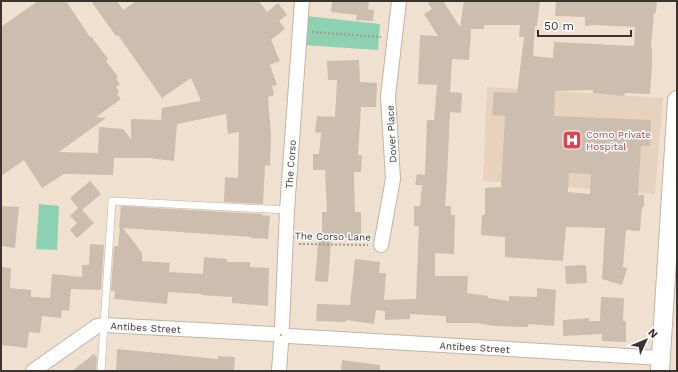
<svg xmlns="http://www.w3.org/2000/svg" width="678" height="372" viewBox="0 0 678 372" font-family="'Work Sans',sans-serif">
	<style>
		.built { fill: #e7d2bd }
		.green { fill: #8cd1b2 }
		.building { fill: #ccbdae; fill-rule: evenodd }
		.lines { fill: none; stroke-linecap: round; stroke-linejoin: round }
		.service-casing { stroke: #c2b3a3; stroke-width: 8 }
		.minor-casing { stroke: #c2b3a3; stroke-width: 16 }
		.tertiary-casing { stroke: #c2b3a3; stroke-width: 20 }
		.path { stroke: #a69a8e; stroke-width: 2; stroke-dasharray: 2 2; stroke-linecap: butt }
		.service { stroke: #fff; stroke-width: 7 }
		.minor { stroke: #fff; stroke-width: 14 }
		.tertiary { stroke: #fff; stroke-width: 18 }
		.labels { text-anchor: middle; stroke-width: 3; stroke-linejoin: round; paint-order: stroke }
		.street-label { font-size: 10px; fill: #3a342e; stroke: #fff }
		.health-label { font-size: 10px; fill: #be3a42; stroke: #fff; text-anchor: start }
	</style>
	<rect width="100%" height="100%" fill="#f0e0d0"/>
	<path class="built" d="M487 87 663 98 655 194 483 181Z"/>
	<path class="green" d="M306 16 380 24 378 50 304 45Z
		M39 204 59 206 57 250 36 249Z"/>
	<path class="building" d="M38 1H66L90 37 91 36 108 59 106 61 118 77 116 79 120 84 116 87 119 92 117 94 121 99 96 117 106 118 59 152 98 153 99 127 123 129 131 139V119L161 120 162 108 201 101 191 78 162 98 118 35 116 36 91 1H117L123 10 136 1H259L267 12 278 3 287 15 279 21 285 29 271 40 280 61 270 65 277 85 272 86 274 95 268 97 271 135 270 166 265 165 263 204 224 202 225 177 238 178 239 132 228 134 226 114 177 124 174 161 149 158H114L113 175 64 174 42 188 24 160 1 176V27Z
		M332 1H369L368 9 374 10 373 21 356 20 357 15 331 12Z
		M427 1H443L460 27 464 1H540L537 26H535L533 56 553 58 554 42 634 46 635 27 597 25 585 26V17L555 16 556 1H657L656 13H654L651 48H652V64L650 94 625 93 624 96 593 93V90L555 91 554 116 651 120 650 146H641L638 195H644V207H642L640 231 626 230 623 267 627 268 622 285 602 279 605 228 566 227 563 261 505 257V237L481 235 482 215H485V188L501 187 505 116 492 115 494 92 517 93 524 37H519L520 25H484V29H471L469 60 452 59 450 92 462 93 461 113 450 112 447 177 445 206H451V215H455L454 254 435 253V276H468L467 293 488 296V298L509 301V296L537 297V288L556 290 554 326 528 324V327L495 326 476 323H446V316L410 314V319L385 320V311L376 310 374 324 346 320V322L316 321 317 304 350 305 355 259 380 262 379 273H386L384 300 416 299 419 226H414V206H420L422 185H415L417 174 425 175 427 120H434L437 85 418 84 420 35 438 36 424 14 432 9ZM569 173 591 174 590 194 568 192Z
		M359 60 360 82 377 83 376 107H361L358 155H362L361 172H354L355 212H361V238H340V241H331L328 282 315 281 319 232H322V212H327L325 170H313V154H319L321 133 315 132 317 116 335 117 337 80H328L327 61Z
		M90 181 101 194 82 210 94 223 77 238 70 230 77 223 70 216 78 208 70 198Z
		M1 206 19 207 15 248 1 246Z
		M121 206 262 214V215L270 216 268 239 251 238V237L123 228 142 253V261L170 263 169 272 203 274 204 257 227 259V262H250V267L269 268 268 306 232 303V297L201 295V294L168 292 167 304 114 299 115 291H111L114 246H118L120 228H119Z
		M90 244 104 245 101 290 71 289 69 311 62 310 61 318 42 316 40 333 29 332 27 348 1 345V267L11 268 10 288 31 290V297L50 298 52 274 82 277V265H89Z
		M586 265 587 283 566 284 565 266Z
		M601 297 624 298 623 321H626V342L602 341V334L563 336V320L589 318V321H600Z
		M117 349 218 359V356L235 357 234 371H116Z
		M94 354 97 358 96 371H72Z
		M342 360 380 365V371H341Z"/>
	<g class="lines">
		<defs>
			<path id="service" d="M101 371 112 201 287 210"/>
			<g id="minor">
				<path d="M381 245 393 179 388 96 399 1"/>
				<path id="s1" d="M282 327 287 210 302 1"/>
				<path id="s2" d="M289 336 661 358"/>
				<path id="s3" d="M33 371 97 326 104 325 273 334"/>
				<path d="M279 371 281 343"/>
			</g>
			<path id="tertiary" d="M660 371 677 100"/>
		</defs>
		<use href="#service" class="service-casing"/>
		<use href="#minor" class="minor-casing"/>
		<use href="#tertiary" class="tertiary-casing"/>
		<path class="path" d="M312 32 381 37
			M299 244 368 245"/>
		<use href="#service" class="service"/>
		<use href="#minor" class="minor"/>
		<use href="#tertiary" class="tertiary"/>
	</g>
	<defs>
		<symbol id="hospital-square" viewBox="-11 -11 22 22"><rect x="-9" y="-9" width="18" height="18" rx="4" fill="#e0444e" stroke="#fff"/><path d="M-5-5h3v3.5h4V-5h3V5h-3V1.5h-4V5h-3Z" fill="#fff"/></symbol>
	</defs>
	<g fill-rule="evenodd">
		<use href="#hospital-square" x="561" y="129" width="22" height="22"/>
	</g>
	<g class="labels">
		<g class="street-label">
			<text transform="translate(391 134) rotate(-93)" y="4">Dover Place</text>
			<text dy="4" stroke="none"><textPath href="#s1" startOffset="163">The Corso</textPath></text>
			<text transform="translate(333 236) rotate(1)" y="4">The Corso Lane</text>
			<text dy="4" stroke="none"><textPath href="#s3" startOffset="127">Antibes Street</textPath></text>
			<text dy="4" stroke="none"><textPath href="#s2" startOffset="186">Antibes Street</textPath></text>
		</g>
		<g class="health-label">
			<text x="586" y="138">Como Private<tspan x="586" dy="12">Hospital</tspan></text>
		</g>
	</g>
	<rect width="678" height="372" fill="none" stroke="#3a342e" stroke-width="4"/>
	<g transform="translate(646 340) rotate(46)" stroke="#ffffff" stroke-width="3" paint-order="stroke">
	<path d="M0-3L7 15L0 10L-7 15Z" fill="#3a342e"/>
	<text y="-6" font-size="11" font-weight="bold" text-anchor="middle" fill="#3a342e">N</text>
	</g>
	<path d="M538 30v6h93v-6" fill="none" stroke="#3a342e" stroke-width="2"/>
	<text x="544" y="30" font-size="12" fill="#3a342e" stroke="#ffffff" stroke-width="3" paint-order="stroke">50 m</text>
</svg>
